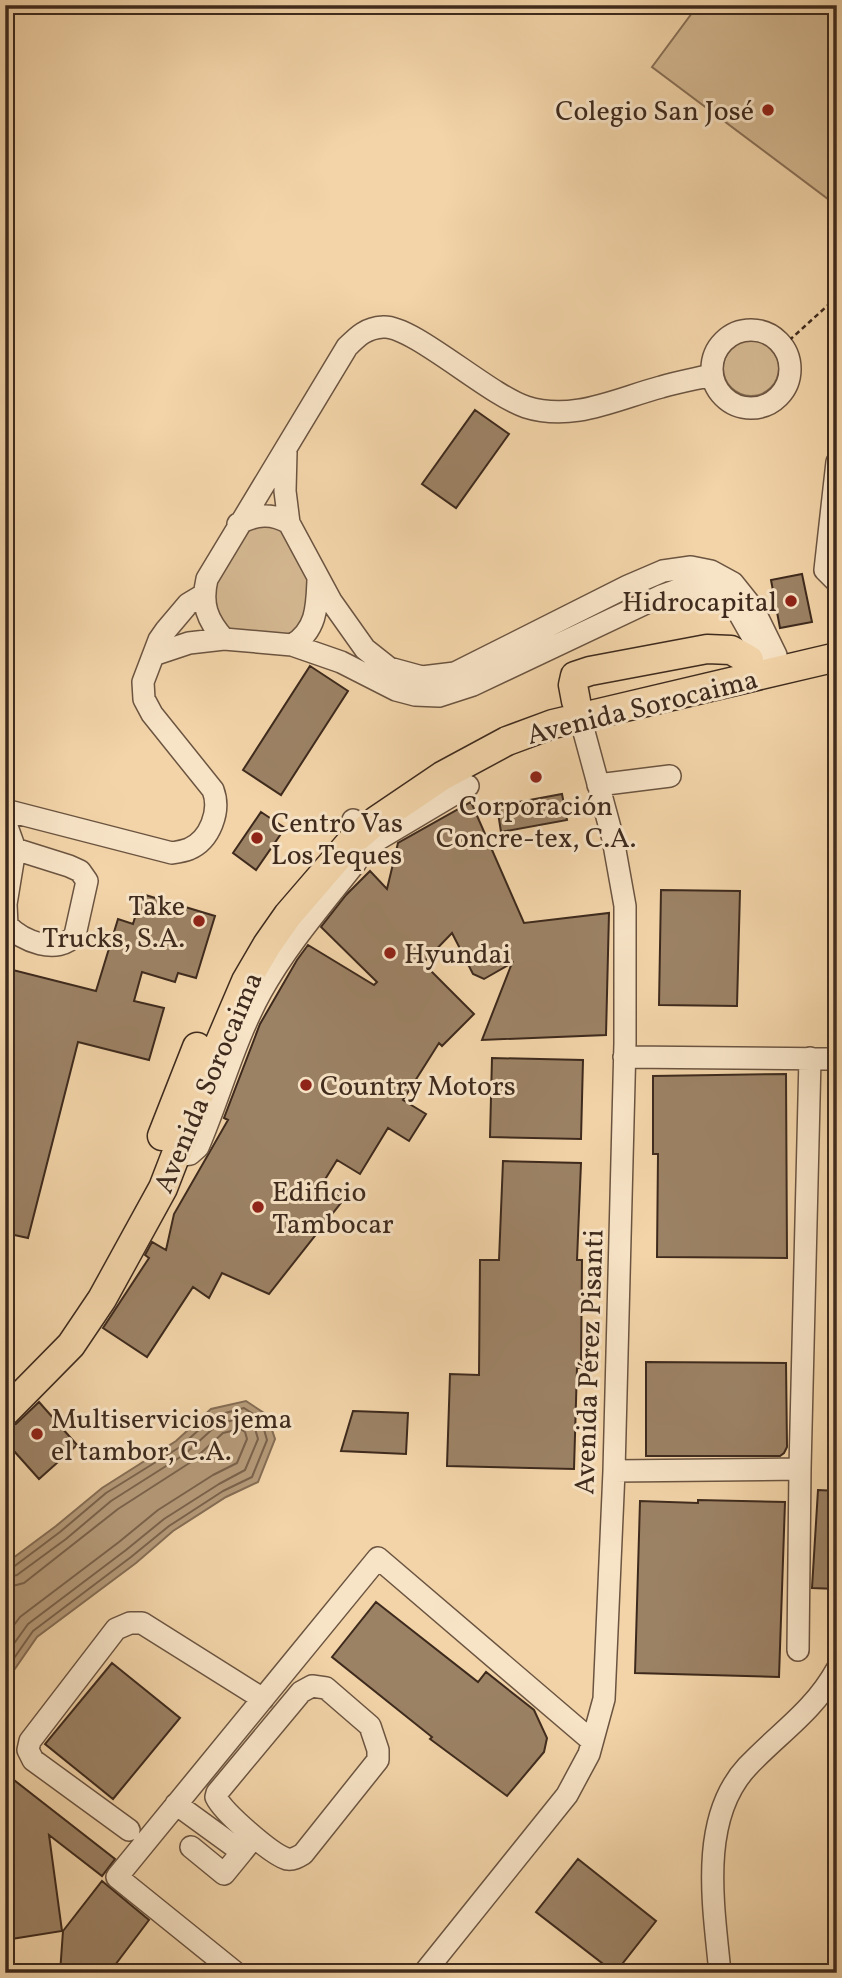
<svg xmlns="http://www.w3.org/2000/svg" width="842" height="1978" viewBox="0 0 842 1978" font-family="Vollkorn,serif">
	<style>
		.green { fill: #d3b790; stroke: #887056; stroke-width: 2 }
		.water { fill: #b59a79; stroke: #856d54; stroke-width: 2 }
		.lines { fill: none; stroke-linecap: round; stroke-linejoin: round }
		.shore { stroke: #7a624b; stroke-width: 2 }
		.building { fill: #9c8265; stroke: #3e2a1d; stroke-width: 2 }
		.minor-casing { stroke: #6b5440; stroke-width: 24 }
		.major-casing { stroke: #3e2a1d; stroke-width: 31 }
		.path { stroke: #3e2a1d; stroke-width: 2.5; stroke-dasharray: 5 3.5; stroke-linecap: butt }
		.minor { stroke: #f7e3c6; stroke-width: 21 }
		.major { stroke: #f2d4a8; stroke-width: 28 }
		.poi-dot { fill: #8f2418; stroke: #f7e3c6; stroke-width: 2.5 }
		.labels { text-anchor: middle; stroke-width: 6; stroke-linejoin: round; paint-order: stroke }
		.poi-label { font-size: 28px; fill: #3e2a1d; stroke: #f7e3c6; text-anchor: start }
		.street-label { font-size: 28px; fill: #3e2a1d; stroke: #f7e3c6 }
	</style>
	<rect width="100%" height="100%" fill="#f2d4a8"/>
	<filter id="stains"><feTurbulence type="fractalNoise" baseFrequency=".00286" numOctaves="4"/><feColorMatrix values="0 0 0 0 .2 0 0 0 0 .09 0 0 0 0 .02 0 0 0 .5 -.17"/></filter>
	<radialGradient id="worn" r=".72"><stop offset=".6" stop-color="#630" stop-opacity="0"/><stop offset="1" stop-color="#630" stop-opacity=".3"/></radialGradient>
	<path class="green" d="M698 5H837V187L828 199 652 67Z
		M723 368a28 28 0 1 1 56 0a28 28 0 1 1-56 0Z
		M251 526 282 527C292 546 317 585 310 605 307 615 299 625 294 635L224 629 211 614 213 578Z"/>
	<path class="water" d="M246 1401 267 1415 275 1439 258 1482 226 1497 173 1531 136 1563 37 1637 5 1683V1564L56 1526 102 1488 176 1441 211 1409Z"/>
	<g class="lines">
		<path class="shore" d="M5 1569 12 1568 60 1532 106 1493 180 1447 214 1416 244 1408 261 1419 267 1440 252 1477 223 1491 169 1526 131 1557 33 1631 5 1671
			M5 1578 17 1575 66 1539 111 1501 185 1454 218 1424 242 1418 254 1425 258 1439 245 1470 219 1484 164 1519 126 1550 28 1624 5 1656
			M5 1588 24 1583 118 1509 191 1462 223 1433 240 1429 245 1432 247 1439 237 1463 213 1475 158 1510 119 1542 20 1617 5 1637"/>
	</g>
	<path class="building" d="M475 410 509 434 456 508 422 484Z
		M802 574 812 622 780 628 771 580Z
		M310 666 348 691 281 795 243 770Z
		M562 794 567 820 501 832 497 806Z
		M471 802 524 923 609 913 606 1035 482 1040 512 963 484 979 473 974 452 933 423 963 474 1014 442 1046 439 1043 403 1100 426 1114 409 1141 388 1128 360 1174 337 1160 321 1186 344 1199 269 1294 222 1273 209 1298 193 1287 147 1357 103 1328 149 1258 145 1255 152 1242 166 1250 174 1214 228 1120 224 1118 260 1024 297 960 308 945 374 985 377 982 321 927 346 895 370 871 387 889 398 843Z
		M261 812 285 828 256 870 233 853Z
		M661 890 740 891 737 1006 659 1005Z
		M142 894 215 916 196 978 178 973 175 982 142 972 134 1001 164 1008 149 1060 78 1042 28 1238 5 1233V968L96 991 118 919 133 924Z
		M492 1058 583 1060 581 1139 490 1137Z
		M786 1074 787 1258 657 1257 658 1154H653V1076Z
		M503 1161 581 1163 577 1260H582L581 1368H577L574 1469 447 1466 450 1374 479 1375 480 1260H499Z
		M646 1362 786 1363 787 1447 784 1453 780 1456H646Z
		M39 1402 77 1445 39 1479 5 1441V1428L16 1424Z
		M353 1411 408 1413 406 1454 341 1451Z
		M818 1490 837 1491V1589L812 1588Z
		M698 1500 785 1502 779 1677 635 1673 640 1501 698 1503Z
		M376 1602 478 1682 486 1672 534 1710 547 1738 544 1752 507 1796 430 1739 432 1737 332 1657Z
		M112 1663 180 1718 113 1799 45 1744Z
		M5 1773 115 1859 102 1876 49 1835 62 1931 5 1940Z
		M578 1859 656 1921 615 1973 536 1912Z
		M102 1881 149 1920 109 1973H60L63 1931Z"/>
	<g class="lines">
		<defs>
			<path id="minor" d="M712 369a39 39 0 1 1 78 0a39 39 0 1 1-78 0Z
				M286 452 285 491 289 523 331 601 365 649 389 668 422 677 455 673 628 586 663 571 691 567 711 571 733 583 753 608 776 655
				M837 462 825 570 837 582
				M238 524C256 514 272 513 289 523
				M224 639C207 620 201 604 207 579L347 347C358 336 366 328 383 327 411 324 489 395 526 407 573 422 616 399 661 387 678 382 695 379 712 375
				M292 645 341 662 396 690 415 695 439 696 473 685 661 596 689 586 718 595 739 613 761 652
				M156 654 189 643 224 639 292 645C317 630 317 606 318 580
				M598 785 670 776
				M5 810 172 853C178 852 184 851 189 849 210 840 221 811 213 790L152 714 144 699 143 682 159 640 166 630 188 604 203 595
				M5 821 15 849 6 904 7 925C22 941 58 956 75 935L87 881 80 871 69 866 15 849
				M362 849 468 786
				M624 1057 837 1059
				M175 1156 190 1154 198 1147C220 1096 234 1041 261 992 287 945 323 904 356 862 363 846 360 836 353 820
				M614 1471 800 1469 810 1058
				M798 1650 800 1469
				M312 1686 326 1688 370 1726 378 1750V1760L303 1854C298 1857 293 1860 287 1859 271 1854 223 1812 216 1797L217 1793 301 1692Z
				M176 1804 242 1852 254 1837
				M129 1830 33 1760 28 1750 30 1741 116 1629 130 1623H142L263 1699
				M191 1847 224 1874 242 1852
				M236 1973 117 1877 378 1558 592 1741
				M424 1973 567 1795 589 1754 604 1699 614 1471 625 1043V906L613 839 577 706
				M720 1973C714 1908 698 1820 747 1767 780 1732 813 1712 837 1669"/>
			<path id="major" d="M576 701 573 685 575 676 590 671 707 649 731 650 749 660
				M162 1136 197 1047
				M5 1412 71 1345 102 1299 163 1188 214 1056 246 981 267 945 288 915 350 843 377 820 442 776 507 741 553 724 837 657"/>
		</defs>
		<use href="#minor" class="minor-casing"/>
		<use href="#major" class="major-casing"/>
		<path class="path" d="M783 346 837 297"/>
		<use href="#minor" class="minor"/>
		<use href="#major" class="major"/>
	</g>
	<g class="poi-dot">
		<circle cx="768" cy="110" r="7"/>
		<circle cx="791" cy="601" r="7"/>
		<circle cx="536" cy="777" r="7"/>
		<circle cx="257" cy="838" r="7"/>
		<circle cx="199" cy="921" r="7"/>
		<circle cx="390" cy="953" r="7"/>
		<circle cx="306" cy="1085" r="7"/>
		<circle cx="258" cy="1207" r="7"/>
		<circle cx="37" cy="1434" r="7"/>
	</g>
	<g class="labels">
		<g class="poi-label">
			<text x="754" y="120" text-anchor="end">Colegio San José</text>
			<text x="777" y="611" text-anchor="end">Hidrocapital</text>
			<text x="536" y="815" text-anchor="middle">Corporación<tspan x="536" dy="32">Concre-tex, C.A.</tspan></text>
			<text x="271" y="832">Centro Vas<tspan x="271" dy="32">Los Teques</tspan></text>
			<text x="185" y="915" text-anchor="end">Take<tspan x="185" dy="32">Trucks, S.A.</tspan></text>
			<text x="404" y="963">Hyundai</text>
			<text x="320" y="1095">Country Motors</text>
			<text x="272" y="1201">Edificio<tspan x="272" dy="32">Tambocar</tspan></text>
			<text x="51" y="1428">Multiservicios jema<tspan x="51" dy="32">el tambor, C.A.</tspan></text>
		</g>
		<g class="street-label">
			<text transform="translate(642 706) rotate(-14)" y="10">Avenida Sorocaima</text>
			<text transform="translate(207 1082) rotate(-67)" y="10">Avenida Sorocaima</text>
			<text transform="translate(588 1362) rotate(-88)" y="10">Avenida Pérez Pisanti</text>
		</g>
	</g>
	<rect width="842" height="1978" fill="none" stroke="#f2d4a8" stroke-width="28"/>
	<rect x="7" y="7" width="828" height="1964" fill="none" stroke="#3e2a1d" stroke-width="3.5"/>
	<rect x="14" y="14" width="814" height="1950" fill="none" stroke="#3e2a1d" stroke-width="2"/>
	<rect width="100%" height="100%" filter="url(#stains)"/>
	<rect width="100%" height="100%" fill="url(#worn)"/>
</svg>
